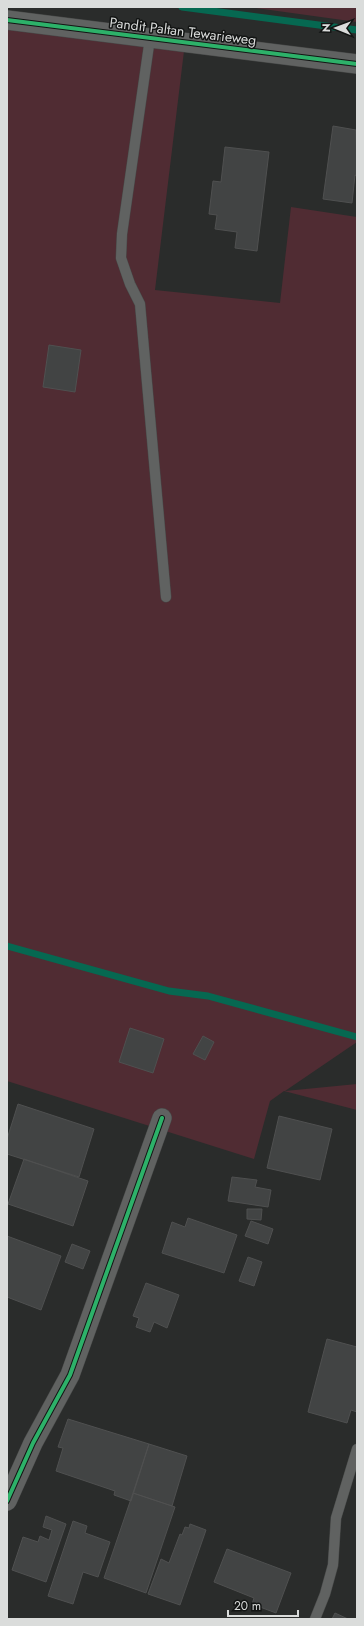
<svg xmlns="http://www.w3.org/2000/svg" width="364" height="1626" viewBox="0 0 364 1626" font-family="Jost,sans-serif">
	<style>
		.green { fill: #502c33 }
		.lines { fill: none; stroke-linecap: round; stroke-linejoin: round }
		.stream { stroke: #066851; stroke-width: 7 }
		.building { fill: #424444; stroke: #4f5050 }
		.service-casing { stroke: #474948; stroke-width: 11 }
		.minor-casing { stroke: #474948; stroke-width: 20 }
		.service { stroke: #606261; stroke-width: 10 }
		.minor { stroke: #606261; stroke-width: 19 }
		.cycleway-casing { stroke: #131514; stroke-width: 6 }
		.cycleway { stroke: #2db169; stroke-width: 4 }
		.labels { text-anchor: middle; stroke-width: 3; stroke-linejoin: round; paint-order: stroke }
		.street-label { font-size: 14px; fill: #dadcdb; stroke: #131514 }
	</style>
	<rect width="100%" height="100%" fill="#2a2c2b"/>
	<path class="green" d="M248 7H357V22Z
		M7 28 184 51 155 290 280 303 291 207 357 217V1042L285 1091 357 1084V1110L284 1091 270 1101 254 1159 7 1081Z"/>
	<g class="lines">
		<path class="stream" d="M182 7 357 30
			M7 946 169 991 208 996 357 1037"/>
	</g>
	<path class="building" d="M333 126 356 130 357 176 355 175 352 203 323 199Z
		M225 147 269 152 257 251 235 248 237 232 215 229 217 215 209 214 213 181 221 182Z
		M49 345 81 350 75 392 43 387Z
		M130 1028 164 1039 153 1073 119 1062Z
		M203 1036 214 1042 205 1060 193 1054Z
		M18 1104 94 1129 79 1177 7 1154V1139Z
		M279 1116 332 1129 320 1180 267 1168Z
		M24 1159 88 1181 73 1226 8 1204Z
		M232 1177 257 1180 255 1187 271 1190 268 1207 228 1201Z
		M247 1209H262L261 1220 247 1219Z
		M188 1218 237 1235 224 1273 162 1253 172 1222 185 1227Z
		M251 1221 273 1229 268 1244 245 1236Z
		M7 1236 61 1256 41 1310 7 1297Z
		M72 1244 90 1251 83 1269 65 1262Z
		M248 1257 262 1262 254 1286 239 1281Z
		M146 1283 179 1295 167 1328 154 1322 150 1332 136 1327 139 1318 133 1316Z
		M327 1339 357 1347V1412L351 1410 347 1423 308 1412Z
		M68 1419 149 1444 131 1501 114 1495 115 1491 56 1471 63 1448 58 1447Z
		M149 1444 187 1456 172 1506 133 1493Z
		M133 1493 175 1507 146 1593 104 1578Z
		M46 1516 66 1524 46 1582 12 1570 23 1537 38 1542 40 1536 49 1540 52 1530 43 1527Z
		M73 1521 87 1526 85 1533 110 1542 98 1577 83 1572 73 1604 48 1596Z
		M190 1524 206 1530 180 1605 148 1594 161 1559 169 1563 180 1534 182 1535 185 1527 189 1528Z
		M227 1549 291 1573 276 1613 252 1604 254 1598 214 1582Z
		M335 1613 348 1619H332Z"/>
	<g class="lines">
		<defs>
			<path id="service" d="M150 38 122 234 121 258 130 284 140 304 166 597
				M315 1619 325 1594 333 1565 336 1518 357 1449"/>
			<path id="minor" d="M7 20 357 64
				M7 1501 33 1443 70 1375 162 1118"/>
		</defs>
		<use href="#service" class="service-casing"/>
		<use href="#minor" class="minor-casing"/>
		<use href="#service" class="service"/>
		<use href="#minor" class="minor"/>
		<defs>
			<path id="cycleway" d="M7 20 357 64
				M7 1501 33 1443 70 1375 162 1118"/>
		</defs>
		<use href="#cycleway" class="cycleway-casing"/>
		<use href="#cycleway" class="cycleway"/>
	</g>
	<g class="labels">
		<g class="street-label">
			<text transform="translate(183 31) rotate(7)" y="5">Pandit Paltan Tewarieweg</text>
		</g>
	</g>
	<rect width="364" height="1626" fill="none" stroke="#dadcdb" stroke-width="16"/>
	<g transform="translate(336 28) rotate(271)" stroke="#131514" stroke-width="3" paint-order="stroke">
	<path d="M0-3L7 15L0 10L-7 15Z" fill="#dadcdb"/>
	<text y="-6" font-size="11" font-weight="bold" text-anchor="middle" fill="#dadcdb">N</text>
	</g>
	<path d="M228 1610v6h70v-6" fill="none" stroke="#dadcdb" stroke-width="2"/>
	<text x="234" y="1610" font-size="12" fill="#dadcdb" stroke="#131514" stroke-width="3" paint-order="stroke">20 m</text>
</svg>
